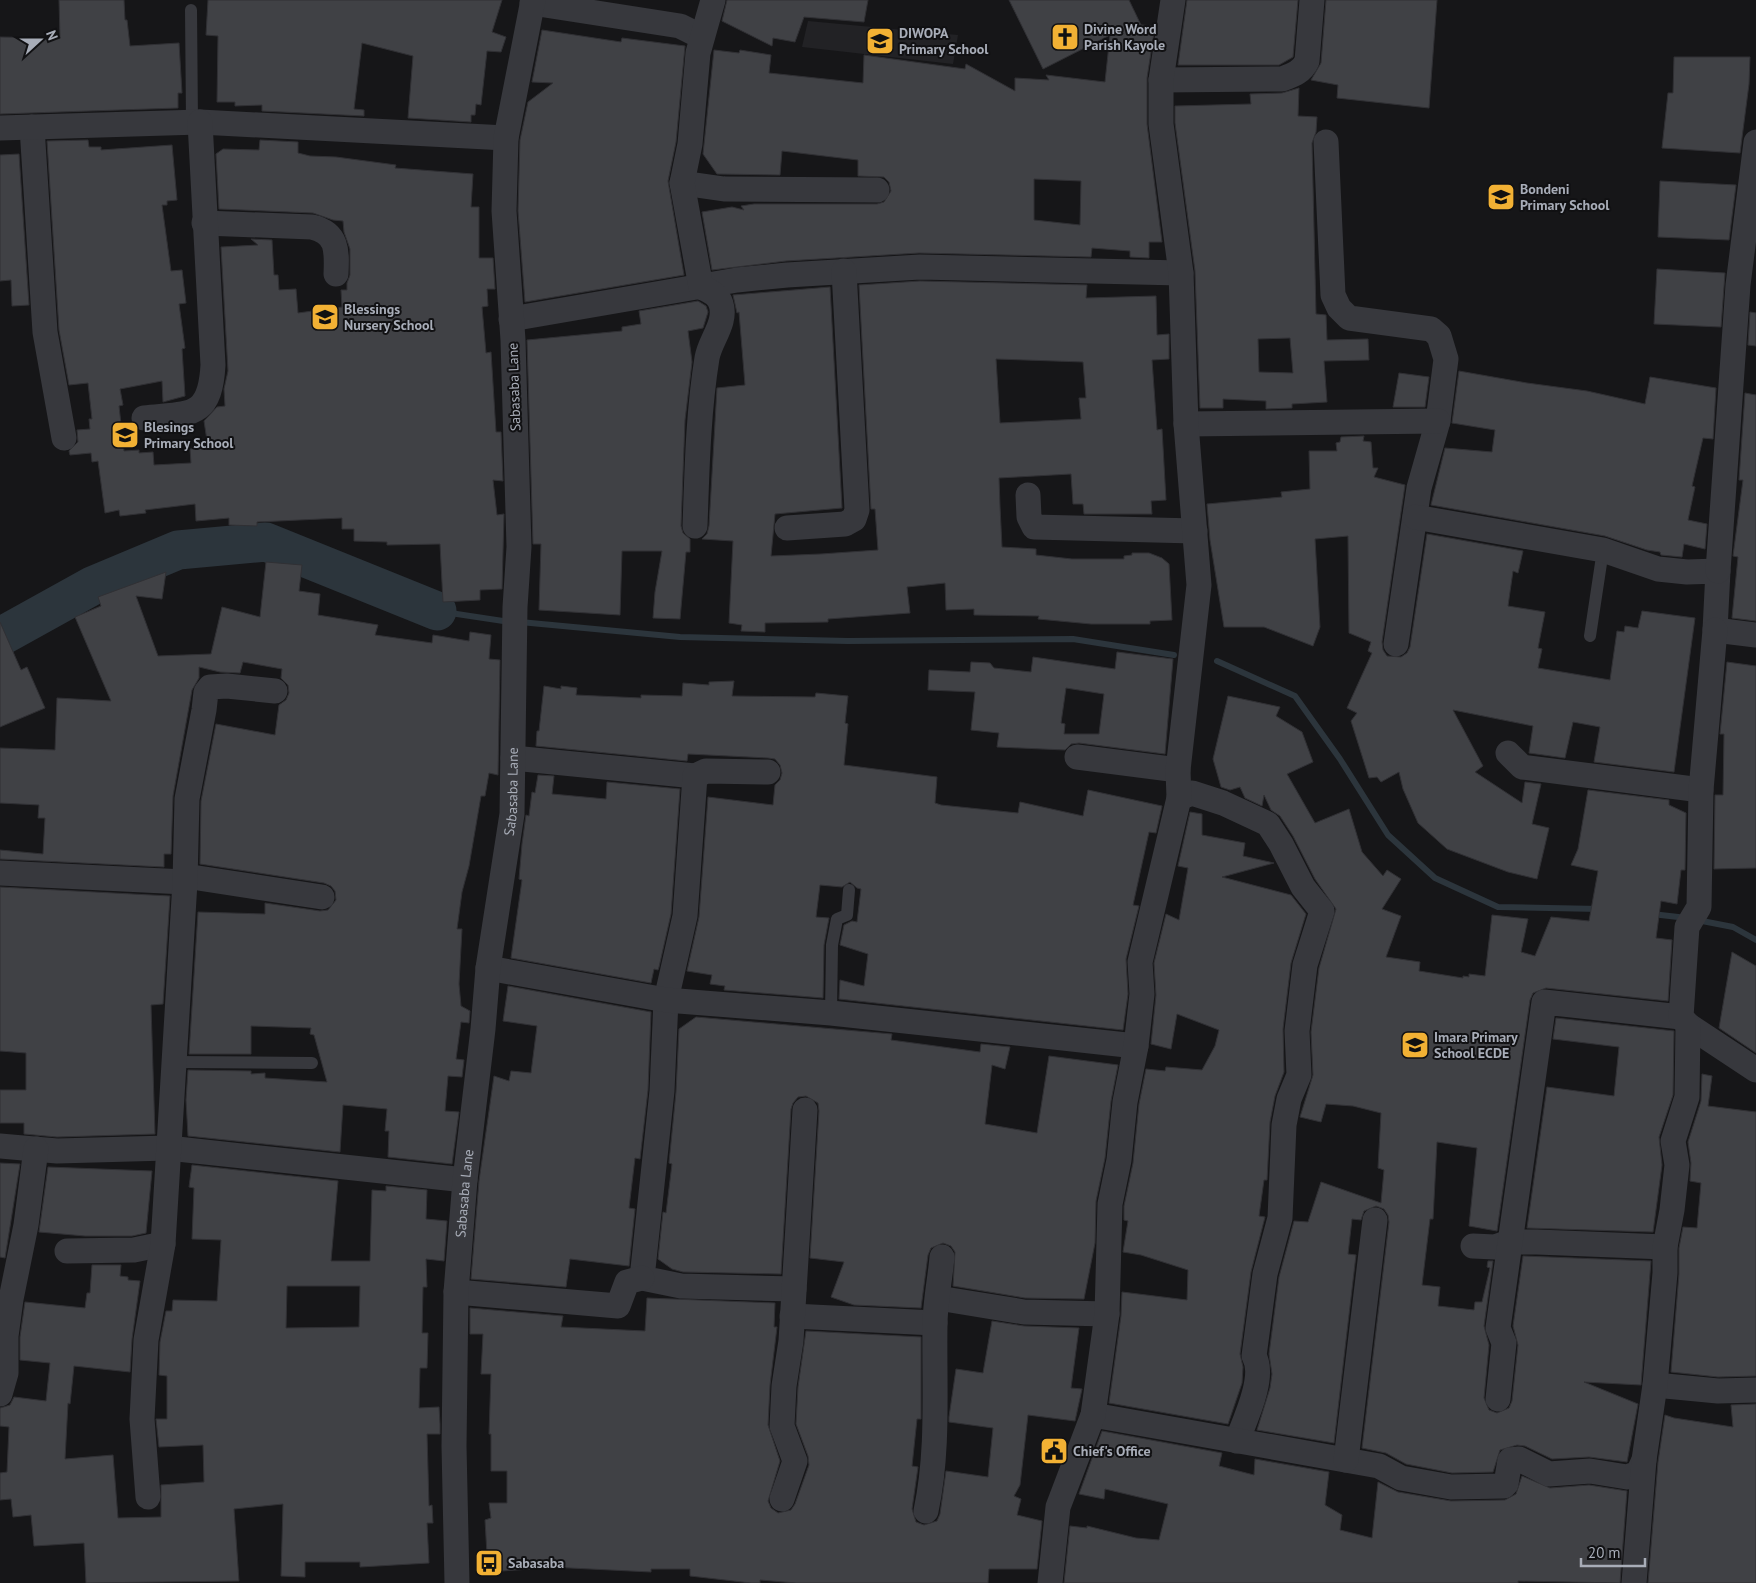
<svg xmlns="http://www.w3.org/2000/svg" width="1756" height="1583" viewBox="0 0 1756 1583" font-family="'PT Sans',sans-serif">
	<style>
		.built { fill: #222225 }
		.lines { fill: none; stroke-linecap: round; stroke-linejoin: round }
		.stream { stroke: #2c353c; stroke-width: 6 }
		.river { stroke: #2c353c; stroke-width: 39 }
		.building { fill: #404145; stroke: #303034; fill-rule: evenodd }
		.lane { stroke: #37383d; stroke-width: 12 }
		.street { stroke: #37383d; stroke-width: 25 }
		.labels { text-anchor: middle; stroke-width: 4; stroke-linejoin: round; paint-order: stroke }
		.poi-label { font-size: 14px; font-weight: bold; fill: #a8adb8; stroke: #111113; text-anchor: start }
		.street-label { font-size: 14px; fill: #a8adb8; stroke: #111113 }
	</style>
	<rect width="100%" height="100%" fill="#161618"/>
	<path class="built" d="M808 21 958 35 953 64 802 47Z"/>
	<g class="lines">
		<path class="stream" d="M437 611 510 622
			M520 622 680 637 848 641 1073 639 1174 655
			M1217 661 1295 696 1340 759 1388 835 1435 878 1498 907 1600 909
			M1652 914 1687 918
			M1697 920 1733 927 1756 940"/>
		<path class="river" d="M0 637 92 586 178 550 266 542 437 611"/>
	</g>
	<path class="building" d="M59 0H124L125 20H127L130 46 179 43 182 93H178V108L0 114V37L60 38Z
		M208 0H502L492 32 506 37 501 52 487 51 481 105 476 104 475 115H471V122L408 118 413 56 362 43 354 109 364 110V116L262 111V105L235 106V102H217L218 36 206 35Z
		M727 0H868L864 22 804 17 795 42 773 38 772 46 722 21Z
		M1009 0H1129L1141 25 1155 26 1147 78V124L1162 242H1149V258L1130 257V251L1092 248 1091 257 919 253 786 261 712 270 702 212 732 207 744 210 741 206 754 204H877L884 202 891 191 889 182 884 177 858 176V160L782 151 780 175 717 174 703 154 714 50 739 53 740 50 771 55 769 73 863 83 864 55 965 69 966 64 1015 91V78L1049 80 1046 75 1105 82 1110 35 1043 69ZM1034 179 1081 181 1080 225 1034 220Z
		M1187 0H1298L1293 57 1279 65H1178Z
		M1326 0H1437L1429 108 1337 98 1338 85 1311 80 1321 63Z
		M542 30 621 42 622 38 685 46 676 142 668 181 684 275 525 302 518 211 520 140 528 102 553 83 532 82Z
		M1674 57H1750L1749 84 1740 153 1662 148 1668 93H1673Z
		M1299 88 1298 116 1317 117 1316 132 1312 143 1316 314 1326 315 1327 340 1368 339 1369 360 1324 361 1327 402 1292 404V408L1266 409V401L1223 399V408H1200L1195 271 1175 123V106L1251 104 1250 94 1282 93ZM1290 338 1293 373 1259 372 1258 339Z
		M88 140 89 147H101V150L172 145 177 200 167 201V205H162L171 271 182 270 186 303 179 304 185 348 182 349 185 396 163 402 162 381 120 389 123 405 119 406 124 451 139 450V453L153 452 154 465 191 463 190 449 208 447 204 421 217 407 225 406 224 389 228 371 221 247 258 245 251 239 272 240 274 275H278L279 290 296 289 298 313 342 307 341 290H347V283L350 275V249L344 232 343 221 333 220 313 213 219 209 216 154 223 149 259 150 260 140 298 142V153L310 156 336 157 396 165 395 168 473 174 471 207H479V258H493L495 289H487L488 306 482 307 486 353 491 352 496 432H501L503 481 493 480 497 515 504 514 502 589 480 590V600L443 602 440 544 387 545V542L354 541V529H342V518L257 522V526L229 525V518L196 521 195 504 145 510 146 513 120 516 119 510 105 513 98 461 92 462 91 453 70 455 69 451 78 442 77 430 90 429 89 419H92L88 383 69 385 59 330 47 141Z
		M19 154 29 305 12 306 11 280 0 281V155Z
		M1660 181 1736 185 1729 240 1658 237Z
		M1657 269 1725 273 1721 327 1654 324Z
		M920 281 1087 285 1086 298 1156 296 1157 335 1169 334V359L1152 360 1157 430 1162 429 1166 500 1151 501 1152 514H1084L1083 504H1073L1071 474 999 478 1000 506 1002 547 1036 549V555L1072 559H1124V556L1132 555V553H1149L1162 558 1169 564 1172 620 1150 621V624H1091L1038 619 1039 616 974 615V609L946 610 945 583 907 587 910 613 828 619V622L765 623V632L741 631 742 625 729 623 733 541 702 539 707 534 709 526 717 388 745 385 739 312 737 313 733 295 830 287 842 508 775 514 771 556 821 554 878 550 875 509H871L859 285ZM996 359 1083 362 1086 398H1079L1081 419 1000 423Z
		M698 301 706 306 708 312 703 328 688 331 692 362 685 420 681 526 683 533 690 539V552H686L680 619 653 618 655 592 662 551H622L620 615 539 610 541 544H533L527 340 622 331V327L641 324 639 311Z
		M1750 312 1756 313V346L1748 345Z
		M1459 371 1527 383 1587 391 1645 404 1650 377 1716 388 1713 439 1703 438 1692 486 1695 487 1688 520 1707 524 1705 549 1684 544 1682 557 1661 555 1660 552 1647 550 1605 536 1431 505 1445 448 1492 452 1495 430 1452 423Z
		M1399 373 1429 377 1425 407H1393Z
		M1745 393 1756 395V621L1732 618 1738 557 1733 556 1743 480H1739Z
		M1364 436 1363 441 1371 442 1373 468H1378L1374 477 1405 485 1382 642 1383 650 1387 656 1401 657 1407 653 1410 647 1427 534 1523 551 1518 573 1513 571 1508 606 1545 612 1538 648 1542 649 1538 668 1610 680 1617 631 1624 632 1625 626 1638 628 1642 611 1695 618 1674 772 1594 762 1600 727 1573 722 1565 758 1529 753 1533 726 1453 710 1483 766 1475 772 1522 803 1525 782 1541 784 1532 824 1549 828 1537 879 1508 872 1447 849 1418 823 1403 789 1399 772 1381 782 1377 777 1369 778 1351 721 1357 713 1347 708 1372 653 1368 651 1371 642 1349 633 1348 536 1315 539 1320 627 1313 646 1264 627H1224L1210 540 1207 504 1282 497 1281 492 1310 489 1309 451H1337L1336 443 1340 442 1341 437Z
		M266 562 302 565 299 591 320 594 318 615 378 625 375 635 432 643 433 635 469 641 470 632 491 635 489 659 500 660 498 775 489 773 485 796H481L469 866 462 892 457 929H462L459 984 461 1006 470 1011 469 1023 461 1022 456 1059 464 1060 462 1077 448 1076 445 1111 459 1112 452 1164 388 1157 389 1131H385L387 1109 343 1105 340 1152 188 1136 186 1100 188 1070 251 1071V1074L265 1073V1078L327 1082 314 1035 310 1034 311 1028 251 1026V1054H189L198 912 265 914V903L320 911 328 910 336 900 335 891 331 886 324 883 200 864 201 801 216 724 275 735 279 705 286 700 289 693 288 685 281 678 282 669 243 662 240 673 220 672 199 667V678L192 690 173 796 171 854H164V867L0 859V850L43 854 45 818H38L39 805 0 803V748L55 750 57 698 111 701 75 617 101 606 98 597 166 572 162 599 136 596 158 656 211 654 222 607 260 617Z
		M0 622 21 670 27 667 45 708 0 727Z
		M1117 652 1173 659 1165 754 1079 743 1071 744 1065 750 997 747 999 733 971 730 975 692 928 690 929 670 970 672 971 662 990 663 994 668 1031 672 1033 657 1115 669ZM1066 688 1104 694 1099 734H1064L1065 724 1061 723Z
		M1727 662 1756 666V868L1714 869 1715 795H1723L1724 734H1720Z
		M734 681 732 696 815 697 816 693 848 696 845 723 848 724 844 765 937 777 935 803 941 805 1018 813 1020 802 1083 816 1088 790 1162 806 1156 833 1149 832 1133 905 1139 906 1126 959 1128 994 1123 1030 839 999 840 980 864 986 868 954 840 945 844 925 852 921 857 922 861 889 857 888 850 882 842 887 820 885 816 917 829 918 824 945 823 998 724 990 725 986 710 984 712 975 687 971 699 917 708 797 773 805 775 785 780 780 782 773 780 765 775 759 768 758 688 754 687 761 536 746 537 731H539L544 686 561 689V686L577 688 576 695 641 698V695L682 696 683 683 709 685V682Z
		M1228 696 1280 707 1276 716 1302 732 1313 762 1287 774 1315 823 1349 809 1362 852 1383 876 1387 870 1401 879 1382 909 1401 916 1386 957 1420 962 1419 971 1463 978V976L1469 977V974L1485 976 1492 915 1528 919 1521 952 1535 956 1551 917 1589 921 1598 871 1571 865 1578 849 1588 790 1669 800V805L1686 813 1685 870H1681L1677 904 1661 901 1656 938 1672 940 1668 1001 1546 988 1533 993 1530 1000 1497 1231 1469 1226 1477 1148 1437 1142 1433 1219H1430L1422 1285 1440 1287 1438 1306 1474 1310 1475 1302H1482L1490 1268 1487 1267 1488 1261H1493L1484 1326 1489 1345 1484 1398 1489 1410 1497 1413 1509 1408 1512 1401 1518 1345 1513 1326 1523 1256 1651 1261 1641 1385 1584 1382 1638 1404 1627 1462 1589 1457 1552 1459 1525 1446 1517 1445 1500 1450 1493 1472 1452 1473 1406 1464 1386 1453 1362 1448 1389 1222 1388 1215 1384 1209 1376 1206 1364 1211 1361 1220 1352 1219 1348 1254 1356 1255 1334 1443 1257 1430 1270 1388 1272 1374 1269 1354 1279 1277 1294 1221 1308 1222 1321 1182 1381 1203 1384 1170 1378 1168 1381 1113 1353 1106 1326 1104 1321 1122 1300 1117 1313 1075 1311 1032 1319 968 1336 909 1315 879 1293 836 1280 816 1271 810 1264 795 1262 806 1245 798 1240 787 1230 790 1221 787 1213 759Z
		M538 775 554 776 552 794 606 799 607 782 680 789 671 914 659 967 658 970 654 969 651 983 511 958 522 880 519 879 522 844 526 815 529 816 532 792 535 793Z
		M1190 812 1202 814V835L1245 843 1243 856 1274 863 1222 877 1291 895 1306 914 1291 963 1283 1029 1284 1072 1275 1096 1270 1122 1267 1180H1264L1259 1216 1265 1217 1251 1272 1240 1354 1243 1367 1242 1383 1228 1424 1109 1403 1121 1316 1122 1292 1187 1300 1188 1270 1141 1255 1123 1252 1128 1221 1124 1220V1206L1133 1163 1139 1104 1146 1069 1165 1071 1166 1067 1202 1070 1215 1046 1219 1030 1177 1014 1171 1049 1151 1044 1156 995 1154 963 1166 914 1179 920 1188 868 1178 866Z
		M0 887 170 896 163 1004 151 1005 155 1134 57 1137 24 1134V1123H0V1090H26V1053L0 1051Z
		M1732 952 1756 966V1053L1719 1028Z
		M508 986 651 1012 648 1090 640 1159 635 1158 629 1208 635 1209 629 1266 570 1259 566 1287 471 1279 479 1181 494 1076 509 1081 511 1071 531 1073 537 1026 503 1021Z
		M696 1017 892 1034 891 1040 980 1052 981 1044 1010 1047 1005 1069 992 1065 985 1124 1037 1133 1049 1056 1118 1065 1111 1101 1105 1158 1096 1201 1095 1243 1084 1299 1025 1298 953 1286 955 1252 951 1246 943 1243 931 1248 928 1255 921 1308 854 1305 831 1297 844 1262 810 1258 819 1111 818 1103 806 1096 798 1097 793 1103 791 1109 781 1274 683 1272 672 1269 658 1259 663 1212 666 1213 672 1164 669 1163 676 1092 679 1029Z
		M1556 1018 1674 1031 1673 1095 1659 1137 1662 1165 1653 1232 1527 1228 1547 1087 1614 1096 1619 1047 1553 1039Z
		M1702 1074 1712 1076 1708 1106 1756 1112V1376L1718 1377 1671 1372 1679 1274V1248L1683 1227 1697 1228 1701 1183 1690 1181 1691 1163 1688 1142 1701 1101Z
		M0 1163 20 1164 5 1258 0 1257Z
		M192 1165 338 1181 331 1261H370L372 1190 386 1191V1186L427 1190 426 1219 447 1221 444 1261 426 1259 427 1287H423L422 1333H428L427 1368H420L419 1408 439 1407 440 1424V1434H427L429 1506 432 1505 433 1523H427L429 1563 360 1567V1562H305V1577L281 1576 283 1504 234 1509 239 1581 86 1583 84 1543 34 1546 31 1515 13 1517 11 1499 0 1500V1473L7 1472 9 1427 0 1426V1408L10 1405 14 1397 46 1401 50 1363 20 1360V1337L25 1302 85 1308 87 1293H90L92 1265H121L120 1276 128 1277V1280L140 1281 132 1339 130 1372 74 1366 70 1404 68 1403 65 1459 113 1455 118 1518 161 1517V1485L204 1482 203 1445 159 1447 156 1419H167V1376L159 1375 160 1342 166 1311H172L173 1300 217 1301 221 1240 192 1239 194 1188 189 1187ZM287 1286H360L359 1327 286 1328Z
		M48 1167 152 1171 146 1233 132 1236H85L39 1232Z
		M647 1298 775 1303 774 1327H777L770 1385 768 1425 780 1461 768 1501 771 1508 778 1513 791 1510 795 1504 809 1465 808 1456 796 1424 798 1387 806 1331 921 1337V1419H917L912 1466 918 1467 912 1509 916 1522 924 1525 937 1521 940 1514 946 1471 988 1477 993 1428 949 1422V1417L956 1369 983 1373 992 1321 1024 1326 1079 1328 1071 1388 1082 1389 1075 1421 1028 1415 1020 1485 1014 1496 1021 1499 1017 1515 1042 1521 1037 1569H989L988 1583H796L760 1580V1583H751L690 1576V1569H651V1572L530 1566V1569L488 1572 485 1520 491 1518 489 1503H507V1471H491V1434H489L491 1374H481L483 1334H470V1308L563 1316 561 1327 645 1331Z
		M1756 1404V1583H1648L1658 1462 1665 1415 1674 1418 1733 1427 1731 1405Z
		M1102 1431 1222 1453 1219 1466 1254 1475 1255 1459 1329 1472 1325 1505 1342 1515 1340 1530 1372 1538 1378 1482 1398 1492 1451 1501 1505 1500 1516 1494 1522 1476 1550 1488 1589 1485 1627 1491 1620 1583 1518 1581V1583H1064L1070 1526 1087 1528V1526L1136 1538 1159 1540 1168 1504 1105 1489 1104 1499 1079 1494Z"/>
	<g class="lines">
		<path class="lane" d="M191 10 192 122
			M1590 636 1603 550
			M831 1013 832 945 837 919 847 915 849 890
			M175 1062 312 1063"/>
		<g class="street">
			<path d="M532 3 680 26 702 37"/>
			<path d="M1161 80 1282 79C1293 75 1302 72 1307 61L1312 0"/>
			<path d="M32 127 45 332 64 438"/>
			<path d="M0 128 200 122 506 138"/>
			<path d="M1326 142 1333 295 1339 308 1349 318 1431 329 1439 336 1446 359 1438 421 1419 488 1396 644"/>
			<path d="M682 183 724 189 877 190"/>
			<path d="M204 223 312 227C338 233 337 251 336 274"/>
			<path d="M511 319 737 280 787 275 920 267 1181 273"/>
			<path d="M144 418C190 413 210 419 213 365L200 122"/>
			<path d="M1186 424 1438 421"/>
			<path d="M1028 495 1029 517 1034 527 1195 531"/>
			<path d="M1415 517 1603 550 1658 569 1687 572 1718 571 1715 630 1756 635"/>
			<path d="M695 526C697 470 698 414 707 358 710 340 727 323 721 304 718 294 709 291 701 287L682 183 690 144 698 53 713 0"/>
			<path d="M787 528 845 524 854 519 857 510 844 271"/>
			<path d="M1718 571 1738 285 1756 142"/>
			<path d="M1508 753 1522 767 1701 790"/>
			<path d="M1077 757 1178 770"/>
			<path d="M513 758 695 776"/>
			<path d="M768 772 706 771 695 776 685 916 666 1000 662 1091 642 1278 681 1286 794 1289"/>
			<path d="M1179 798 1192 793 1223 803 1268 824 1281 844 1303 887 1322 911 1305 965 1297 1031 1299 1075 1289 1099 1284 1125 1280 1218 1265 1274 1254 1356C1266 1376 1245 1420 1237 1441"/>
			<path d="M0 873 185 882"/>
			<path d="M185 876 322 897"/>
			<path d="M488 968 666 1000 831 1013 1136 1046"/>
			<path d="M1688 1025 1756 1070"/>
			<path d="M0 1146 57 1151 168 1148 465 1180"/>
			<path d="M1473 1246 1495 1247 1509 1242H1537L1665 1247"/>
			<path d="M67 1251 134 1250 163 1244"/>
			<path d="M456 1292 618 1306 627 1282 642 1278"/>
			<path d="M938 1298 1024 1312 1107 1314"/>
			<path d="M792 1316 935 1323"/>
			<path d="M1655 1385 1718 1391 1756 1390"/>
			<path d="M0 1394 6 1373V1336L11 1299 26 1225 36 1149"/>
			<path d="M1498 1399 1504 1343 1498 1328 1544 1002 1681 1017"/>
			<path d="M1093 1415 1379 1466 1401 1478 1451 1487 1504 1486 1506 1484 1510 1460 1519 1459 1549 1474 1590 1471 1627 1477 1638 1473 1644 1460"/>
			<path d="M1346 1460 1375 1220"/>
			<path d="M148 1497 142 1419 146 1340 163 1244 185 882 187 799 204 710 206 692 210 687 227 686 275 691"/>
			<path d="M782 1499 795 1461 782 1426 784 1386 791 1341 805 1110"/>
			<path d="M926 1511C939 1450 934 1388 935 1325 935 1303 940 1280 942 1257"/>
			<path id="s1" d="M457 1583 454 1446 456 1292 465 1180 483 1029 488 968 512 814 515 607 519 547 513 340 504 211 506 138 533 0"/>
			<path d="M1050 1583 1058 1507 1093 1415 1107 1314 1110 1204 1119 1160 1125 1102 1136 1046 1142 994 1140 962 1179 798 1178 770 1199 585 1186 424 1181 273 1161 124V80L1173 0"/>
			<path d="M1634 1583 1644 1460 1655 1385 1665 1273V1247L1672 1210 1677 1165 1673 1141 1687 1097 1688 1025 1681 1017 1687 927 1699 907 1701 790 1715 630"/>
		</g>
	</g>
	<defs>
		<symbol id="church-square" viewBox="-11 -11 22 22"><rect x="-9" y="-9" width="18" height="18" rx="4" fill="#f2b134" stroke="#111113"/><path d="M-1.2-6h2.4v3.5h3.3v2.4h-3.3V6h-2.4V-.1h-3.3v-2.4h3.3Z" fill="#111"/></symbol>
		<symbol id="school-square" viewBox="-11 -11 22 22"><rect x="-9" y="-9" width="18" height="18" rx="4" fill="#f2b134" stroke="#111113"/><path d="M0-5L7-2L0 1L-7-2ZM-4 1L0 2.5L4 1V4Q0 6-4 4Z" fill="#111"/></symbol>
		<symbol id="civic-square" viewBox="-11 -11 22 22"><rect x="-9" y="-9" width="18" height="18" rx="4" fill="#f2b134" stroke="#111113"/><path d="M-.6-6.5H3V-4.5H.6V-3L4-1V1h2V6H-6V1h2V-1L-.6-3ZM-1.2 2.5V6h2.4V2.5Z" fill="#111"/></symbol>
		<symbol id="bus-square" viewBox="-11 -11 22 22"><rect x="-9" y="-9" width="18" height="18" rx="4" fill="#f2b134" stroke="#111113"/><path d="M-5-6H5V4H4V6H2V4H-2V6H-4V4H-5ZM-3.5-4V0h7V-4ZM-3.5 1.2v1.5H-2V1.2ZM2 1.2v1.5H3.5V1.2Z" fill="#111"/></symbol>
	</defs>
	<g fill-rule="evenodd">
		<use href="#church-square" x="1049" y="21" width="32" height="32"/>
		<use href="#school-square" x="864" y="25" width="32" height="32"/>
		<use href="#school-square" x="1485" y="181" width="32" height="32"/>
		<use href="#school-square" x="309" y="301" width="32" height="32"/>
		<use href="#school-square" x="109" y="419" width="32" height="32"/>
		<use href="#school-square" x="1399" y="1029" width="32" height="32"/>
		<use href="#civic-square" x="1038" y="1435" width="32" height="32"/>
		<use href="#bus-square" x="473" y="1547" width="32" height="32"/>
	</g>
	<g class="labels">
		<g class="poi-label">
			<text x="1084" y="34">Divine Word<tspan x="1084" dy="16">Parish Kayole</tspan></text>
			<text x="899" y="38">DIWOPA<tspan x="899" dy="16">Primary School</tspan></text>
			<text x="1520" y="194">Bondeni<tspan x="1520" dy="16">Primary School</tspan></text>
			<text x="344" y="314">Blessings<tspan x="344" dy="16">Nursery School</tspan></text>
			<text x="144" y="432">Blesings<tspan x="144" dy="16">Primary School</tspan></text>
			<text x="1434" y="1042">Imara Primary<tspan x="1434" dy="16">School ECDE</tspan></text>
			<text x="1073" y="1456">Chief's Office</text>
			<text x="508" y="1568">Sabasaba</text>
		</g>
		<g class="street-label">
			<text transform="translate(514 387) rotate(-92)" y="5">Sabasaba Lane</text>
			<text dy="5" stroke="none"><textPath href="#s1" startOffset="795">Sabasaba Lane</textPath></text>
			<text dy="5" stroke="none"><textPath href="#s1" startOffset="390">Sabasaba Lane</textPath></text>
		</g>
	</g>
	<g transform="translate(40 40) rotate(69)" stroke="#111113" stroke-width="4" paint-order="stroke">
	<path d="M0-4L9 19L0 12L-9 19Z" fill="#a8adb8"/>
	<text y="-8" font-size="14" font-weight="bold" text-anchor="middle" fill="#a8adb8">N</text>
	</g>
	<path d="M1581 1558v8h64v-8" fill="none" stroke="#a8adb8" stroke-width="2.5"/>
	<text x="1588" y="1558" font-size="15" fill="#a8adb8" stroke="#111113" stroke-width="4" paint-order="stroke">20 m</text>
</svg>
